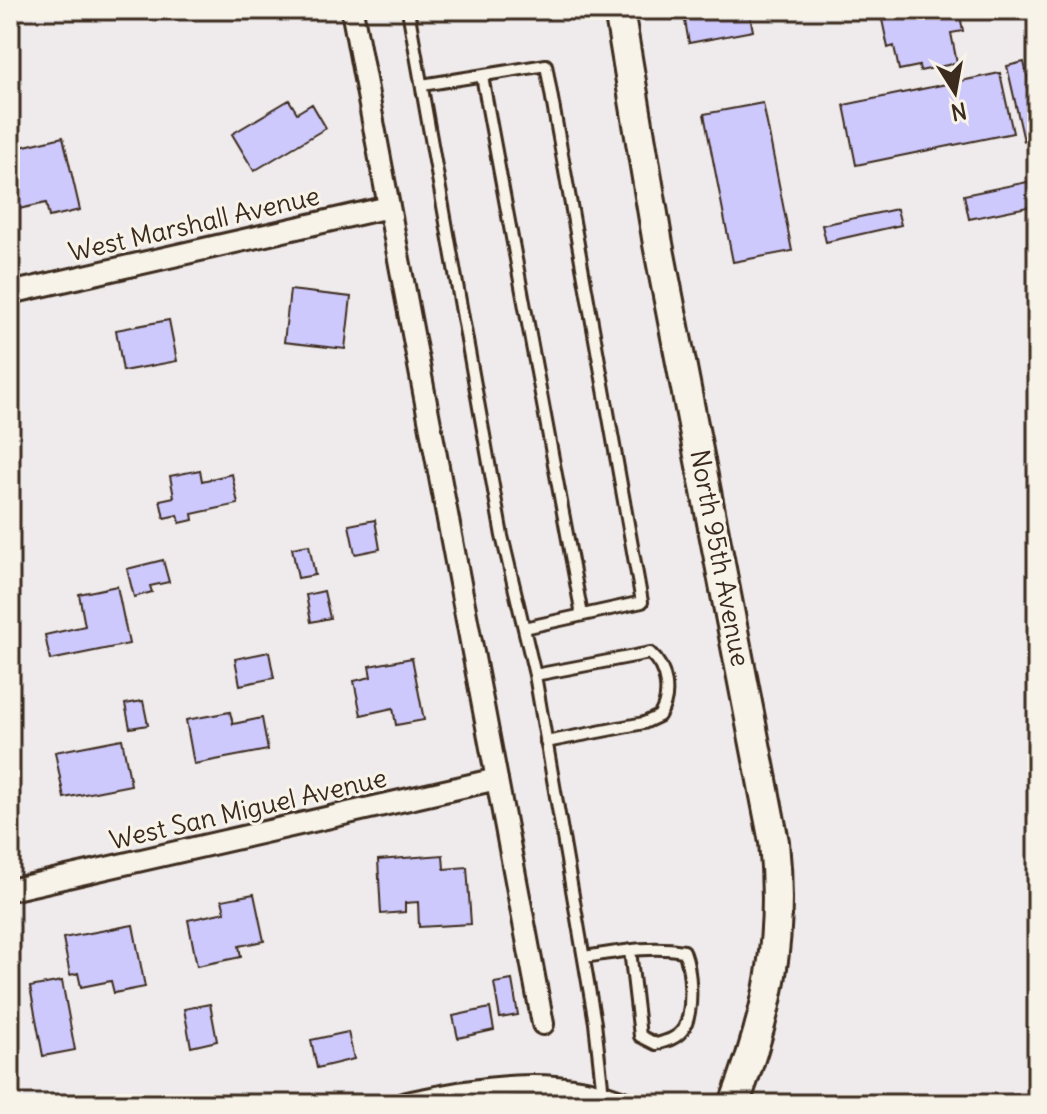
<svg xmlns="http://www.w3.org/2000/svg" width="1047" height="1114" viewBox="0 0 1047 1114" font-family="Delius,sans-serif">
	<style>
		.building { fill: #cec9fc; stroke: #3b2a1e; stroke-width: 2 }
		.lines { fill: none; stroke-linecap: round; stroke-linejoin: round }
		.lane-casing { stroke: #3b2a1e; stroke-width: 16 }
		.street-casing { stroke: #3b2a1e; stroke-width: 26 }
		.secondary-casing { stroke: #3b2a1e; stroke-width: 34 }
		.lane { stroke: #f7f3e8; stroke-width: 10 }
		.street { stroke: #f7f3e8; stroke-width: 20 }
		.secondary { stroke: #f7f3e8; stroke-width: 28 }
		.labels { text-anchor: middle; stroke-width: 6; stroke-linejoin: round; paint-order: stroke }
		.street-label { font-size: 26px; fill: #3b2a1e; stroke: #f7f3e8 }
	</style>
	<rect width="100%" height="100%" fill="#efebec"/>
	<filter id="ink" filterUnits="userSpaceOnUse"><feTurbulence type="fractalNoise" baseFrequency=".0125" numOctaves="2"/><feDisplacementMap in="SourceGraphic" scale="16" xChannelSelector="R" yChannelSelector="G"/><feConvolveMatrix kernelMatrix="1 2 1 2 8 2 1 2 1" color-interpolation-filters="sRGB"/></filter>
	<g filter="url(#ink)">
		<path class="building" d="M683 10H749L753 31 689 43Z
			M880 10H959L963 31 951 33 957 63 920 71 919 66 899 70 894 46 888 48Z
			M1024 62 1037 117V138L1024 141 1007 66Z
			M1000 73 1013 133 856 165 844 105Z
			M289 100 297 113 312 104 326 128 254 171 232 134Z
			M763 103 792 251 733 262 704 114Z
			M63 137 80 210 49 217 46 203 10 211V140L14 139 16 148Z
			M1037 180V205L969 219 964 195Z
			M897 209 901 225 826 242 822 225Z
			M290 290 351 297 345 349 284 342Z
			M169 320 177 361 123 371 116 330Z
			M1037 463V506L1030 465Z
			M200 470 202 481 232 474 238 504 192 514 193 520 180 523 178 515 164 518 160 500 174 497 170 476Z
			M375 520 380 549 355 554 349 525Z
			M309 545 315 575 298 578 292 548Z
			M163 560 169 582 150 586 152 592 134 597 127 569Z
			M117 586 129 644 50 660 45 635 85 626 79 594Z
			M324 591 330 618 311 622 306 595Z
			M269 652 274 678 240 685 235 659Z
			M412 658 424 720 396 725 393 708 361 715 354 681 371 677 369 666Z
			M143 701 148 725 130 728 125 704Z
			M230 712 233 724 262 718 268 750 194 764 186 720Z
			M122 739 131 785 64 798 55 752Z
			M443 855 444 869 467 867 471 924 419 927 418 902 405 903V912L381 914 378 860Z
			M254 894 264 941 239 946 241 957 197 966 188 920 225 912 222 900Z
			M133 925 145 987 114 993 111 981 81 987 78 973 70 975 63 938Z
			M512 980 518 1015 500 1018 494 983Z
			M62 981 75 1050 43 1056 30 987Z
			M210 1004 217 1041 191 1047 184 1009Z
			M490 1008 494 1030 458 1038 453 1016Z
			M348 1032 354 1059 317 1068 311 1040Z"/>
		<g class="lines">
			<defs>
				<path id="lane" d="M408 10 502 536 535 675 595 1023 603 1095
					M482 76 582 615
					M422 85 546 65 642 602 524 628
					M535 675 650 653C667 668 672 696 659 716L644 723 546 742
					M584 957C618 952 650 945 684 951 691 969 694 1010 684 1028 678 1038 667 1041 656 1044L640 1036 630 950"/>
				<path id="street" d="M352 10 543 1024
					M10 293 389 207
					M10 890 497 779
					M403 1104C478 1088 554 1073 628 1104"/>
				<path id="secondary" d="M619 10 658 244 774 842C784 939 769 1013 734 1104"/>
			</defs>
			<use href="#lane" class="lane-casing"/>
			<use href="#street" class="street-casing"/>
			<use href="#secondary" class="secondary-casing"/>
			<use href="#lane" class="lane"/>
			<use href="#street" class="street"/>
			<use href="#secondary" class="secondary"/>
		</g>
	</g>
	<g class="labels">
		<g class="street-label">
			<text transform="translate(194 224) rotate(-13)" y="9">West Marshall Avenue</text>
			<text transform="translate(720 558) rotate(79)" y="9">North 95th Avenue</text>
			<text transform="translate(248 809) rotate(-13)" y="9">West San Miguel Avenue</text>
		</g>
	</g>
	<rect width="1047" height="1114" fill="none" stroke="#f7f3e8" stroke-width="40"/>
	<rect x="20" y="20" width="1007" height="1074" fill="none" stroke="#3b2a1e" stroke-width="3" filter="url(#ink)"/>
	<g transform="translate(955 92) rotate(169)" stroke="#f7f3e8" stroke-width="6" paint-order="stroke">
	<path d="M0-6L14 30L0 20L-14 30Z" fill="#3b2a1e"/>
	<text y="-12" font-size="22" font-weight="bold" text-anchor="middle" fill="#3b2a1e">N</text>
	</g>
</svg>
